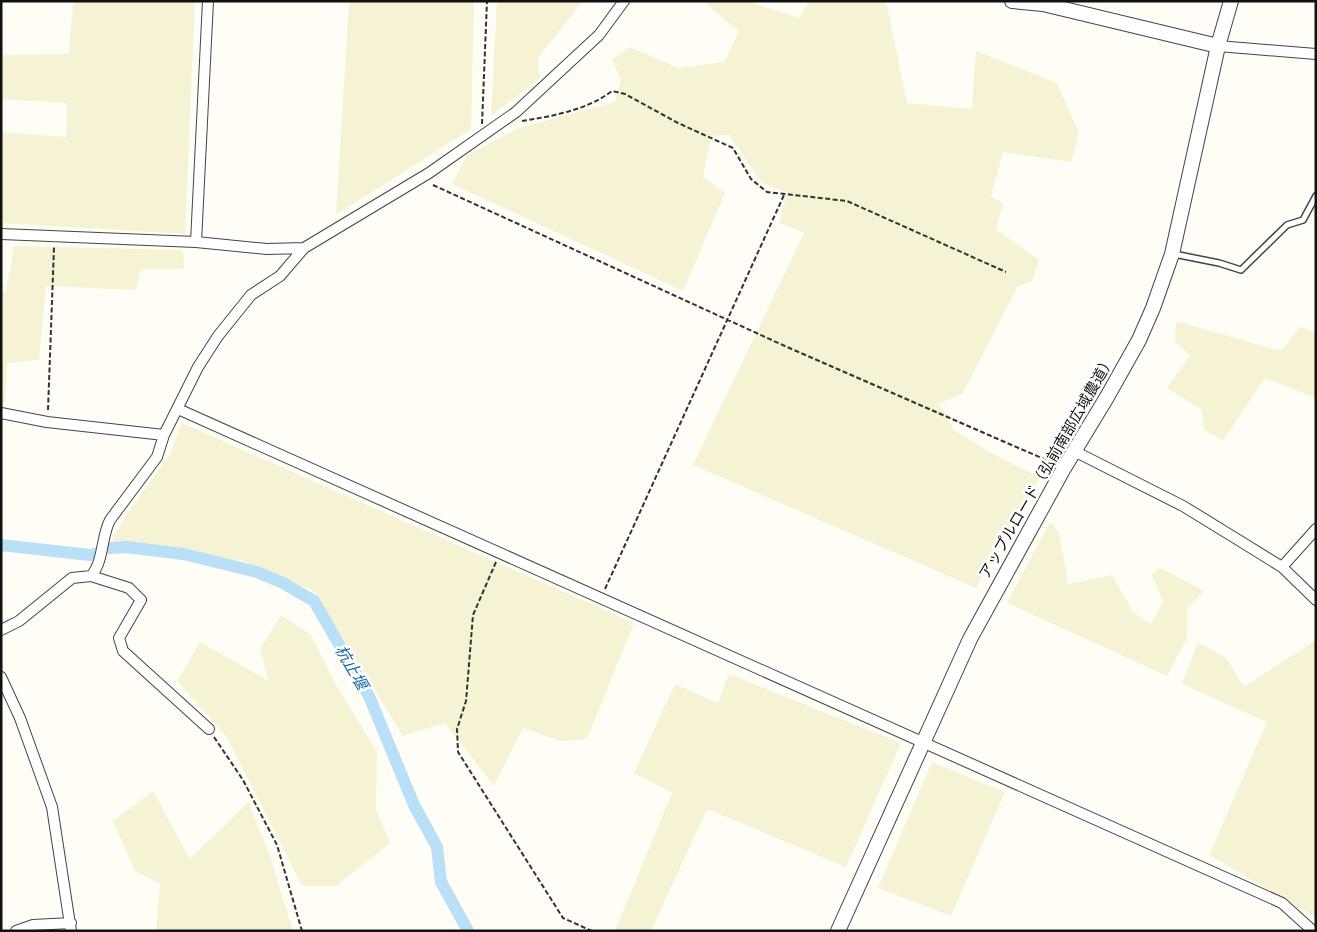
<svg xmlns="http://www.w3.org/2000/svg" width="1317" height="932" viewBox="0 0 1317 932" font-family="'PT Serif','Noto Sans JP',serif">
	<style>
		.farmland { fill: #f6f3d4 }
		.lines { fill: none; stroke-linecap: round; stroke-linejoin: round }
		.canal { stroke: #b9e0f7; stroke-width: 12 }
		.service-casing { stroke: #444; stroke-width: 8 }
		.minor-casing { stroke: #444; stroke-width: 12 }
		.tertiary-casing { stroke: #444; stroke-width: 16 }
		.path { stroke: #333; stroke-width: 2; stroke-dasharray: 5 2.5; stroke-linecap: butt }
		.service { stroke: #fff; stroke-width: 5 }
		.minor { stroke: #fff; stroke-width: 10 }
		.tertiary { stroke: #fff; stroke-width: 14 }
		.labels { text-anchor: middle; stroke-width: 5; stroke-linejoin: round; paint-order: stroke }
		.street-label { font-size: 15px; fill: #111; stroke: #fff }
		.water-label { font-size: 16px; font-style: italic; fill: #1768a6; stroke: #fff }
	</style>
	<rect width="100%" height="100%" fill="#fffdf5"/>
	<path class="farmland" d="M73 1H195L185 234 1 223V132L66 137 67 103 1 99V55L69 54Z
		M349 1H474L471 129 336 215Z
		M497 1H583L537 59 540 78 491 116Z
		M702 1H747L799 18 809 1H886L907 103 972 109 976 51 1057 83 1079 133 1071 162 1003 152 991 196 1003 204 996 229 1039 260 1032 281 1018 286 963 393 939 404 953 429 988 451 1040 478 976 588 693 465 804 233 779 223 787 193 762 183 729 135 711 136 703 177 725 193 683 291 452 184 467 155 518 128 615 102 621 80 612 59 630 47 678 68 724 62 739 31Z
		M14 246 183 250 184 269 141 270 136 290 46 286 39 360 7 363 5 403 1 402V292H6Z
		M1176 321 1281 351 1300 327 1316 332V398L1265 378 1223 441 1204 430 1202 410 1167 388 1190 356 1175 342Z
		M182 423 634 623 587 739 560 741 523 728 494 786 445 723 403 736 314 591 244 561 112 540 125 517 170 454Z
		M1050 522 1059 532 1068 584 1112 575 1133 612 1151 624 1163 602 1152 575 1159 567 1204 591 1187 609V638L1167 676 1007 603Z
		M281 615 311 635 336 685 377 752 376 809 390 843 336 886H302L227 737 177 681 200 642 268 680 260 649Z
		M1316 640V920L1308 913 1209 855 1267 722 1182 684 1198 642 1226 658 1244 687Z
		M729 674 901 743 846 867 707 809 651 931H615L672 793 634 773 675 684 718 703Z
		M932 762 1005 792 951 916 878 888Z
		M153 791 190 859 248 802 269 853 293 931H156L160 884 135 871 113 821Z"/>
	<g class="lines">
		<path class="canal" d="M1 545 90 555 98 553
			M110 548 126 547 183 554 257 572 283 583 314 601 369 696 414 805 437 847 441 882 468 931"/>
		<defs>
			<path id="service" d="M1174 254 1219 263 1241 270 1287 225 1303 220 1316 196"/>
			<path id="minor" d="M1218 46 1316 54
				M1 234 196 242 267 249 304 248
				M196 242 208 1
				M178 409 1282 903 1313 931
				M1 413 47 422 164 435
				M1074 451 1183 506 1240 541 1282 567 1316 600
				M1282 567 1316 529
				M91 576C104 561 101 537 110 520L157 457 164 435 198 367 218 336 251 295 280 276 304 248 429 173 516 112 599 35 624 1
				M1 630 19 621 72 578 91 576 129 588 141 600 119 638 123 651 209 729
				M1 677 20 718 52 807 71 931
				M16 931 33 925 71 923"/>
			<path id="tertiary" d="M1012 1 1043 4 1218 46
				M838 931 970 639 1064 468 1107 397 1139 340 1153 308 1172 254 1218 46 1231 1"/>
		</defs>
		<use href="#service" class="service-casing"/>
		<use href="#minor" class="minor-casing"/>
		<use href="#tertiary" class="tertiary-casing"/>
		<path class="path" d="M522 121C553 116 587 110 612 91L625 94 678 123 733 148 751 179 767 192 847 201 1006 272
			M482 124 487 1
			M433 185 787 347 1053 463
			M48 410 54 247
			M496 562 473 615 466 701 457 729 458 752 563 918 592 931
			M605 589 784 195
			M214 737 243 780 277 845 302 931"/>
		<use href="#service" class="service"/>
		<use href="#minor" class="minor"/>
		<use href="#tertiary" class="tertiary"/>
	</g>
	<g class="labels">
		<g class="street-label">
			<text transform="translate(1047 467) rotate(-60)" y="5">アップルロード（弘前南部広域農道）</text>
		</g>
		<g class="water-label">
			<text transform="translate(352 667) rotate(60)" y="6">杭止堰</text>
		</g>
	</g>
	<rect width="1317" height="932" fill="none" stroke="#111111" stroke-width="5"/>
</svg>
